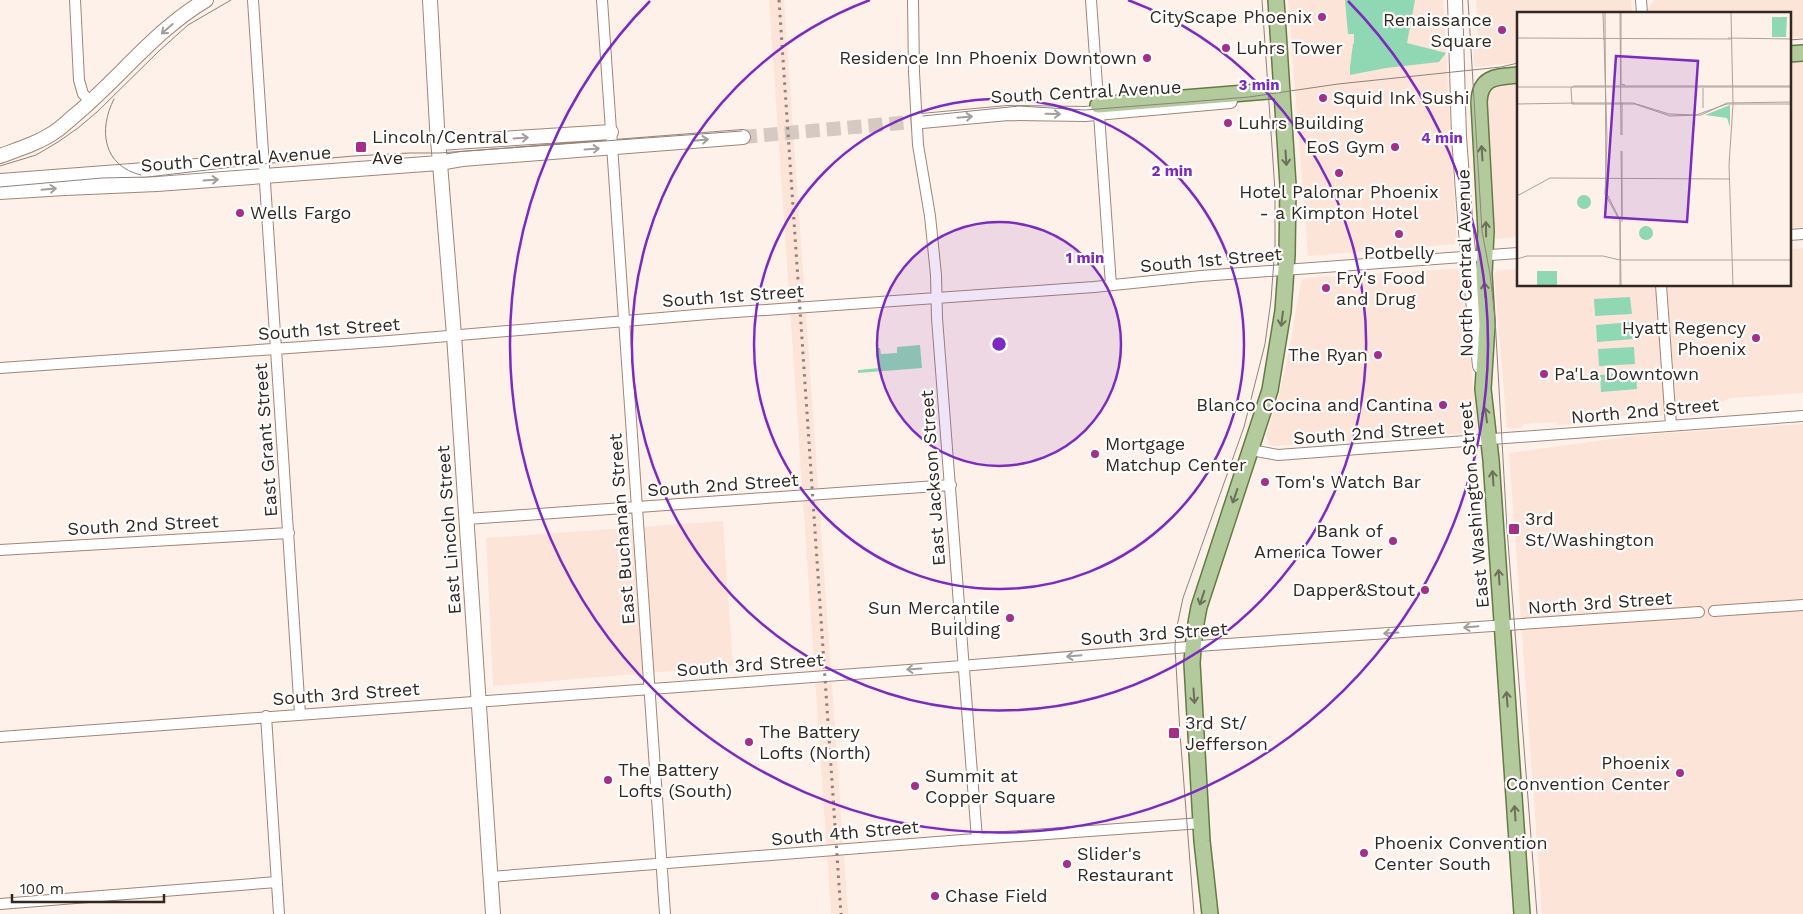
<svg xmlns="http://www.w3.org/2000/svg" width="1803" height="914" viewBox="0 0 1803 914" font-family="'Work Sans',sans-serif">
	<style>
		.built { fill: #fce4d9 }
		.green { fill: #90d7b3 }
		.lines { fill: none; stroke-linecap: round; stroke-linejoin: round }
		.secondary-tunnel { stroke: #d5c9c2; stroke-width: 14; stroke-dasharray: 14 7; stroke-linecap: butt }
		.minor-casing { stroke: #a28577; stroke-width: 12 }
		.secondary-casing { stroke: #a28577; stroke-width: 16 }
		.primary-casing { stroke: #657a46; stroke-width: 18 }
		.minor { stroke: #fff; stroke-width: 10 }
		.secondary { stroke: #fff; stroke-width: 14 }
		.primary { stroke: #b3ca9c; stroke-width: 15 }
		.tram { stroke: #8f827c; stroke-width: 1 }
		.rail { stroke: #8f827c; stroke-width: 3; stroke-dasharray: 2.5 5; stroke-linecap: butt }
		.oneway { stroke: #a39e9b }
		.oneway2 { stroke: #6d7058 }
		.ring { fill: none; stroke: #7b2cbf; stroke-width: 2.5 }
		.poi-dot { fill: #a32f89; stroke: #fff; stroke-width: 2 }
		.labels { text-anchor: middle; stroke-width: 4.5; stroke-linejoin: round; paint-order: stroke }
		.poi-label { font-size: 18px; fill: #332721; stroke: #fff; text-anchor: start }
		.street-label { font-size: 18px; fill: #332721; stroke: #fff }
		.inset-road { fill: none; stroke: #ada09a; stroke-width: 1 }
		.view { fill: #7b2cbf; fill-opacity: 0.15; stroke: #7b2cbf; stroke-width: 2.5 }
		.inset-edge { fill: none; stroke: #332721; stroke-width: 2.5 }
		.centre { fill: #7b2cbf; stroke: #fff; stroke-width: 2.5 }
		.ring-label { font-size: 15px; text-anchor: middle; font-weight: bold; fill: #7b2cbf; stroke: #fff; stroke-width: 4.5; stroke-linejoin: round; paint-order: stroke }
	</style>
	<rect width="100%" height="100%" fill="#fef1ea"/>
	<path class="built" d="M769 0H784L848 914H831Z
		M1288 0H1443L1457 244 1308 256Z
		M1476 0H1631L1632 14H1518V62L1476 67 1474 64 1473 42 1478 41Z
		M1654 0H1803V37L1789 38V14H1648V9Z
		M1803 62V227L1789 228V63Z
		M1518 83V237L1496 239 1491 236 1490 185 1492 184 1486 92 1496 84Z
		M1803 248V393L1732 398 1725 400 1713 410 1706 414 1684 416 1679 414 1676 410 1667 285H1789V249Z
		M1452 269H1457L1462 275 1477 422 1476 429 1467 433 1274 446 1269 444 1266 435 1278 399 1289 351 1301 281 1306 278Z
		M1518 269V285H1656L1665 413 1664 415 1654 417 1652 414 1578 420 1576 424 1558 425 1556 422 1524 424 1522 428H1507L1494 274 1497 270Z
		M1803 424V914H1542L1509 453 1641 435Z
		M723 521 733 666 493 686 486 538Z"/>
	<path class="green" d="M1345 0H1415L1407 43 1446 53 1439 62 1386 68 1350 75V67L1353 44 1354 43V34H1348Z
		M1630 297 1632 314 1595 316 1594 299Z
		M1632 322 1634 339 1597 342 1596 325Z
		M920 345 922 368 858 373V370L880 368 879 357H876V348H880L881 354 897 353V347Z
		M1634 347 1635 364 1599 366 1598 349Z
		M1636 372 1637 389 1601 392 1600 375Z"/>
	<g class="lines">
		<path class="secondary-tunnel" d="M743 137 922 121"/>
		<defs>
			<path id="minor" d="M75 0 79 80 83 94 91 102
				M253 0 300 714
				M602 0 665 914
				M913 0 914 72 918 145 930 216 936 275 937 318 977 839
				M1091 0 1111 285
				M1641 0 1642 14
				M1789 235 1803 234
				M1661 285 1671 425
				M0 368 389 341 708 314 1094 287 1201 276 1518 253
				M1251 450 1278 455 1803 416
				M467 519 951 485
				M0 550 289 533
				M1714 611 1803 605
				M266 716 279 914
				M0 737 949 667 1212 645 1699 612
				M490 877 962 840 1202 823
				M0 904 277 882"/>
			<path id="secondary" d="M430 0 437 127 454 335 493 914
				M1455 0 1459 137 1466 232 1480 366
				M922 121 1008 113 1085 114 1230 101
				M438 143 611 132
				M0 156C19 149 39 143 56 131 62 127 68 121 74 116 119 79 155 30 206 0
				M0 181 263 161
				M0 192 65 188 157 184 439 163 462 159 743 137"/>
			<path id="primary" d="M1789 54 1803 53
				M1518 75C1497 77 1480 76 1479 102L1486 231 1484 274 1487 325 1483 389 1491 460 1522 914
				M1098 105 1282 90
				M1210 914 1202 841 1192 663C1193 644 1195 626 1199 607L1270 390 1283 311 1287 255 1288 185 1276 0"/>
		</defs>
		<use href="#minor" class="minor-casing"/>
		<use href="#secondary" class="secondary-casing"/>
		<use href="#primary" class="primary-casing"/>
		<use href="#minor" class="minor"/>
		<use href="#secondary" class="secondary"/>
		<use href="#primary" class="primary"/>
		<path class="tram" d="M1468 0 1482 231 1490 274 1495 318 1507 529 1537 914
			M1789 40 1803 39
			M114 99C98 130 103 166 141 175
			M923 116 1019 106 1085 110 1188 102 1249 97 1338 84 1501 67 1518 63
			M0 166 36 155 58 142 78 128 97 112 159 51 188 25 231 0
			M0 187 102 178 148 177 249 165 354 156 409 153H439L742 131
			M1194 914 1180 733 1175 648 1176 631 1183 598 1244 427 1265 344 1271 300 1275 246V191L1262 0"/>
		<path class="rail" d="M779 0 841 914"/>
	</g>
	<defs><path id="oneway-shaft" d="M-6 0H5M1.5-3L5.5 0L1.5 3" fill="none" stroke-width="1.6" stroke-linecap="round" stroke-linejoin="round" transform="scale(1.25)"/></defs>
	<g class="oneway">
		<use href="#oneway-shaft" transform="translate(167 29) rotate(139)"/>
		<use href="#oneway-shaft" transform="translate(1053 114) rotate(1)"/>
		<use href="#oneway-shaft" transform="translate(965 117) rotate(-5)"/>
		<use href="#oneway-shaft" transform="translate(521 138) rotate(-4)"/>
		<use href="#oneway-shaft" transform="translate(701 140) rotate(-5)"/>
		<use href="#oneway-shaft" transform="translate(592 149) rotate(-4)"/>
		<use href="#oneway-shaft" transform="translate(211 180) rotate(-4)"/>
		<use href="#oneway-shaft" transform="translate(49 189) rotate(-5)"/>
		<use href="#oneway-shaft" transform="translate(1471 627) rotate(175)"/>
		<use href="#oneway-shaft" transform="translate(1391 633) rotate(176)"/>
		<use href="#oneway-shaft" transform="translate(1074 656) rotate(175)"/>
		<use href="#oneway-shaft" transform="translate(914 669) rotate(176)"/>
	</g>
	<g class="oneway2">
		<use href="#oneway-shaft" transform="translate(1482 153) rotate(-94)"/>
		<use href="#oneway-shaft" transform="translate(1286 158) rotate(86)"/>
		<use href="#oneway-shaft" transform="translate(1486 229) rotate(-91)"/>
		<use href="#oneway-shaft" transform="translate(1485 290) rotate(-94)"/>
		<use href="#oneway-shaft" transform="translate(1282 319) rotate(97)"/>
		<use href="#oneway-shaft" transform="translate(1486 415) rotate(-98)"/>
		<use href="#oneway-shaft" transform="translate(1493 478) rotate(-94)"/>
		<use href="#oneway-shaft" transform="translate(1235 496) rotate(109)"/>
		<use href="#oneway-shaft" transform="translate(1499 577) rotate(-94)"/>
		<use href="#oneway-shaft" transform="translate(1202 598) rotate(108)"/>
		<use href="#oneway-shaft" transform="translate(1194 696) rotate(86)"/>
		<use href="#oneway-shaft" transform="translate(1507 699) rotate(-94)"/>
		<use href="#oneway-shaft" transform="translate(1515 813) rotate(-94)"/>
	</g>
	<circle cx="999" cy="344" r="122" fill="#7b2cbf" fill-opacity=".12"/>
	<g class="ring">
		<circle cx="999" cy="344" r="122"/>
		<circle cx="999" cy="344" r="245"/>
		<path d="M1128 0A367 367 0 1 1 870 0"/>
		<path d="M1348 1A489 489 0 1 1 650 1"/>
	</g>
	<g class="poi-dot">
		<circle cx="1322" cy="17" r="5"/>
		<circle cx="1502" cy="30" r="5"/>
		<circle cx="1226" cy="48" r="5"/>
		<circle cx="1147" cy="58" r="5"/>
		<circle cx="1323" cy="98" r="5"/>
		<circle cx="1228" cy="123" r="5"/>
		<rect x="355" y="141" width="12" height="12" rx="2.5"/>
		<circle cx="1395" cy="147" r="5"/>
		<circle cx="1339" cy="173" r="5"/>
		<circle cx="240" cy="213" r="5"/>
		<circle cx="1399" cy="234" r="5"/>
		<circle cx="1326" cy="288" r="5"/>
		<circle cx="1756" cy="338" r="5"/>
		<circle cx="1378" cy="355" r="5"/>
		<circle cx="1544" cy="374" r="5"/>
		<circle cx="1443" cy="405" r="5"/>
		<circle cx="1095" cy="454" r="5"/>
		<circle cx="1265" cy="482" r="5"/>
		<rect x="1508" y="523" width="12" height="12" rx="2.5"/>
		<circle cx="1393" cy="541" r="5"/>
		<circle cx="1425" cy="590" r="5"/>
		<circle cx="1010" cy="618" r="5"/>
		<rect x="1168" y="727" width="12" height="12" rx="2.5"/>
		<circle cx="749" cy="742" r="5"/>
		<circle cx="1680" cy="773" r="5"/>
		<circle cx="608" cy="780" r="5"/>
		<circle cx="915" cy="786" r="5"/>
		<circle cx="1364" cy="853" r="5"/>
		<circle cx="1067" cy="864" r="5"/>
		<circle cx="935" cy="896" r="5"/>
	</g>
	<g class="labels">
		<g class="poi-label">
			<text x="1312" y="23" text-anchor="end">CityScape Phoenix</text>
			<text x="1492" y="26" text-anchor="end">Renaissance<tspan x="1492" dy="21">Square</tspan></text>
			<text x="1236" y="54">Luhrs Tower</text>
			<text x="1137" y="64" text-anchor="end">Residence Inn Phoenix Downtown</text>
			<text x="1333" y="104">Squid Ink Sushi</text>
			<text x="1238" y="129">Luhrs Building</text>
			<text x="372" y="143">Lincoln/Central<tspan x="372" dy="21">Ave</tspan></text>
			<text x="1385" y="153" text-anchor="end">EoS Gym</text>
			<text x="1339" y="198" text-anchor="middle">Hotel Palomar Phoenix<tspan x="1339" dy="21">- a Kimpton Hotel</tspan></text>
			<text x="250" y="219">Wells Fargo</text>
			<text x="1399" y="259" text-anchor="middle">Potbelly</text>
			<text x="1336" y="284">Fry's Food<tspan x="1336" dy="21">and Drug</tspan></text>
			<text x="1746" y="334" text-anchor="end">Hyatt Regency<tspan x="1746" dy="21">Phoenix</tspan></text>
			<text x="1368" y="361" text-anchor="end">The Ryan</text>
			<text x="1554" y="380">Pa'La Downtown</text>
			<text x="1433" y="411" text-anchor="end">Blanco Cocina and Cantina</text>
			<text x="1105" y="450">Mortgage<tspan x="1105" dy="21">Matchup Center</tspan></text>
			<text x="1275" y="488">Tom's Watch Bar</text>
			<text x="1525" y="525">3rd<tspan x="1525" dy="21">St/Washington</tspan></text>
			<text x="1383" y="537" text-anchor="end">Bank of<tspan x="1383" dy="21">America Tower</tspan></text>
			<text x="1415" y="596" text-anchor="end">Dapper&amp;Stout</text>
			<text x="1000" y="614" text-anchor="end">Sun Mercantile<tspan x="1000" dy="21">Building</tspan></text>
			<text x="1185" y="729">3rd St/<tspan x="1185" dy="21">Jefferson</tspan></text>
			<text x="759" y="738">The Battery<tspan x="759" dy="21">Lofts (North)</tspan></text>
			<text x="1670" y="769" text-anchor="end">Phoenix<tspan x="1670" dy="21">Convention Center</tspan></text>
			<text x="618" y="776">The Battery<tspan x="618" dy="21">Lofts (South)</tspan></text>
			<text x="925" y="782">Summit at<tspan x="925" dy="21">Copper Square</tspan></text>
			<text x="1374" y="849">Phoenix Convention<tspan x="1374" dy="21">Center South</tspan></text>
			<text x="1077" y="860">Slider's<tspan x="1077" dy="21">Restaurant</tspan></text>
			<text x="945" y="902">Chase Field</text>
		</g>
		<g class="street-label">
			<text transform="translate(1086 92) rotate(-3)" y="6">South Central Avenue</text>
			<text transform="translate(236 159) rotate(-4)" y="6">South Central Avenue</text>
			<text transform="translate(1211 260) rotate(-5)" y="6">South 1st Street</text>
			<text transform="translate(1465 263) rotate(-91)" y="6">North Central Avenue</text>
			<text transform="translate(733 296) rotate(-4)" y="6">South 1st Street</text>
			<text transform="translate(329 329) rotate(-4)" y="6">South 1st Street</text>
			<text transform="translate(1645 411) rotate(-5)" y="6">North 2nd Street</text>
			<text transform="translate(1369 433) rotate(-4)" y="6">South 2nd Street</text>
			<text transform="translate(266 440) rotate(-94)" y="6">East Grant Street</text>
			<text transform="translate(933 478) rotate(-94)" y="6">East Jackson Street</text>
			<text transform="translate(723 485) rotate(-4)" y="6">South 2nd Street</text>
			<text transform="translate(1474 505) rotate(-95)" y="6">East Washington Street</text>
			<text transform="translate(143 525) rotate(-3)" y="6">South 2nd Street</text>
			<text transform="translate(622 529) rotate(-94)" y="6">East Buchanan Street</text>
			<text transform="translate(449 530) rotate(-94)" y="6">East Lincoln Street</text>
			<text transform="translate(1600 603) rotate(-4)" y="6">North 3rd Street</text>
			<text transform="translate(1154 634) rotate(-4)" y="6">South 3rd Street</text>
			<text transform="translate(750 665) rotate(-4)" y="6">South 3rd Street</text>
			<text transform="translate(346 694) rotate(-4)" y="6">South 3rd Street</text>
			<text transform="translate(845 833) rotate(-5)" y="6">South 4th Street</text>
		</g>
	</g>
	<g transform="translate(1517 12)">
		<rect width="274" height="274" fill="#fef1ea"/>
		<path d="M255 5H270L269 25H255ZM213 93V115L210 106 188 103ZM60 190a7 7 0 1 1 14 0a7 7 0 1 1-14 0ZM122 221a7 7 0 1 1 14 0a7 7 0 1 1-14 0ZM20 259H40V273H20Z" fill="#90d7b3"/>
		<path class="inset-road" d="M86 1 87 28M88 1 89 180 103 208 104 273M103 1 104 123M104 1V72L108 73M214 1 216 92 212 153 216 273M0 26 214 27M87 26 90 126 88 182 103 209V273M211 26 274 27M274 74H57L54 76 55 92H118L153 104 184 103 210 91 274 90M0 75H274M186 76V96M55 91H116L152 102 179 103 210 92H274M0 92 57 91M105 123V91M104 139 105 206M105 139V210M0 184 33 166 213 167M0 247 10 244H86L103 248H274"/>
		<path class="view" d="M99 44 181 49 170 210 88 205Z"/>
		<rect width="274" height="274" class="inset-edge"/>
	</g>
	<circle cx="999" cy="344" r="8" class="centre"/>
	<g class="ring-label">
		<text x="1259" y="90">3 min</text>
		<text x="1442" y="143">4 min</text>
		<text x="1172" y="176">2 min</text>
		<text x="1085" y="263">1 min</text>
	</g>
	<path d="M12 894v8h152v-8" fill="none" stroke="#332721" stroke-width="2.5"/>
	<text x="20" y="894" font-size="15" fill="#332721" stroke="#ffffff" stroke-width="4" paint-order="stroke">100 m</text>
</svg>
